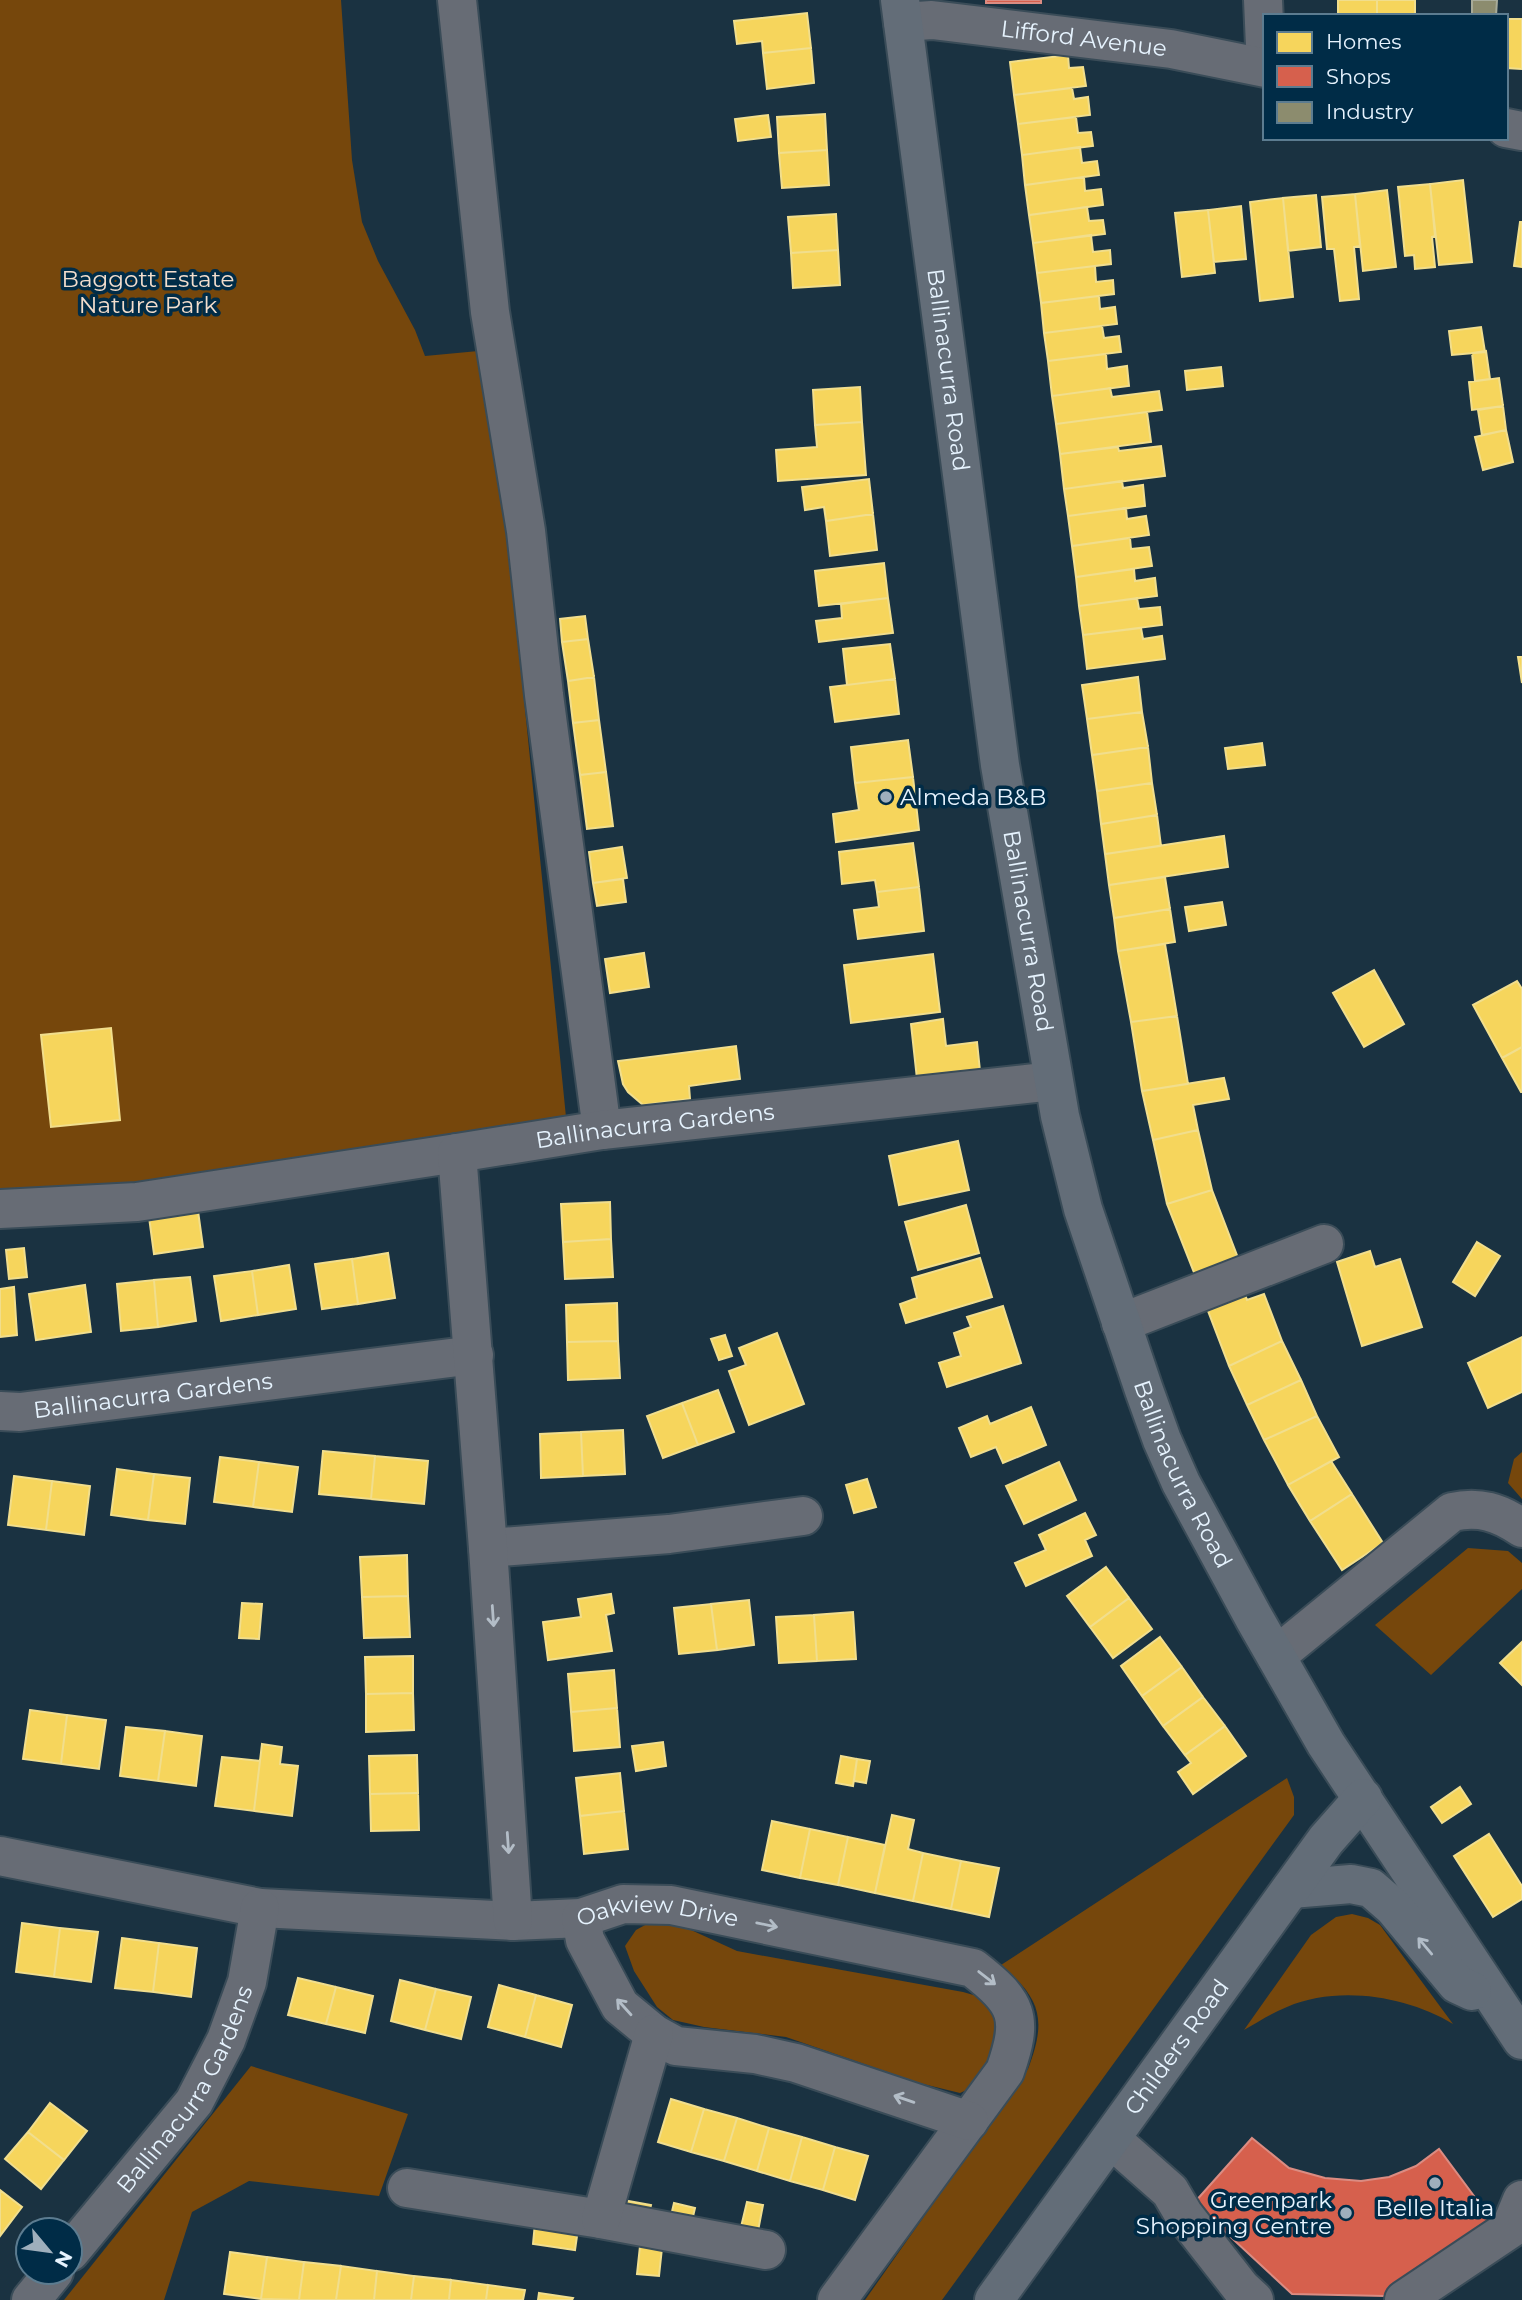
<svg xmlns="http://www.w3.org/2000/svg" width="1522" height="2300" viewBox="0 0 1522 2300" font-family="Montserrat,sans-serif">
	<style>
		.green { fill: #76470c }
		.homes { fill: #f6d55c; stroke: #f1de8d; stroke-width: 2 }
		.shops { fill: #d6604d; stroke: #db8c82; stroke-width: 2 }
		.industry { fill: #8c8c6e; stroke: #a7ab99; stroke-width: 2 }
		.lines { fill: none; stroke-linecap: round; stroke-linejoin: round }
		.minor-casing { stroke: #3a4c58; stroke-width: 42 }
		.major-casing { stroke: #3a4c58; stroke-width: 42 }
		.minor { stroke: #676c75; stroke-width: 38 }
		.major { stroke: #636d78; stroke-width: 38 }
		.oneway { stroke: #b3bdc7 }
		.oneway2 { stroke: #b2bdc8 }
		.poi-dot { fill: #9fafbc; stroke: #002c47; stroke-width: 2.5 }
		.labels { text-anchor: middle; stroke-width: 7; stroke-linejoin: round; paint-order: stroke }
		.street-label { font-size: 23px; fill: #e6f3fe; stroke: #002c47 }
		.park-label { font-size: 23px; fill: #f3decd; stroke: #002c47 }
		.poi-label { font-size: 23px; fill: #e6f3fe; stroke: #002c47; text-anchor: start }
	</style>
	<rect width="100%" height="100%" fill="#1a3241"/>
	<path class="green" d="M0 0H341L352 160 362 222 378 261 415 330 425 356 489 350 566 1117 139 1186 0 1194Z
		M1522 1452V1499L1508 1483 1514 1459Z
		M1468 1548 1508 1551 1522 1563V1589L1431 1675 1375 1625Z
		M1287 1778 1294 1797V1815L942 2300H865L1028 2069C1047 2019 1041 1999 1001 1965Z
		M1352 1914 1368 1918 1380 1925 1453 2024C1407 1996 1338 1985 1287 2007 1272 2013 1258 2022 1244 2030L1311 1935 1336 1917Z
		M656 1919 678 1924 737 1951 963 1992 984 1998C1007 2035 997 2045 982 2083L960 2093 919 2083 786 2037 704 2027 673 2020 657 2007 634 1971 625 1946 636 1930Z
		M251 2066 408 2114 379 2196 249 2181 192 2212 164 2300H64Z"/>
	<path class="homes" d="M1338 0H1377V16H1338Z
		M1377 0H1415V16H1377Z
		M807 13 811 48 763 53 762 41 737 44 734 21Z
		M1506 19H1522V69L1506 68Z
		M811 48 814 83 767 89 763 53Z
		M1068 55 1069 68 1083 67 1086 86 1014 95 1010 62Z
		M1072 88 1074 99 1088 97 1090 115 1018 124 1014 95Z
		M825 114 827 150 779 153 777 117Z
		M768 115 771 137 738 141 735 119Z
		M1076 117 1078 133 1091 132 1093 146 1022 155 1018 124Z
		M1080 147 1082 163 1097 161 1099 175 1025 185 1022 155Z
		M827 150 829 185 782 188 779 153Z
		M1084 177 1085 191 1101 189 1103 205 1029 215 1025 185Z
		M1463 180 1472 262 1439 265 1430 184Z
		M1430 184 1435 236 1432 237 1435 267 1415 269 1414 255 1405 256 1398 187Z
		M1387 190 1396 267 1363 271 1355 194Z
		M1355 194 1360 246 1354 247 1359 299 1340 301 1334 249H1327L1322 197Z
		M1316 195 1321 247 1288 251 1283 198Z
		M1283 198 1293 297 1260 301 1250 202Z
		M1241 206 1246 259 1214 262 1208 210Z
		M1087 207 1089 221 1103 220 1105 234 1033 243 1029 215Z
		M1208 210 1215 273 1182 277 1175 213Z
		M836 214 838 250 791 253 788 217Z
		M1520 222H1522V267L1514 266Z
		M1091 235 1093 252 1110 250 1111 264 1037 273 1033 243Z
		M838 250 840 285 793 288 791 253Z
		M1095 266 1096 282 1113 280 1114 294 1041 303 1037 273Z
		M1099 296 1100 309 1115 307 1117 324 1044 333 1041 303Z
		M1102 326 1104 338 1119 336 1121 352 1048 361 1044 333Z
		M1481 327 1485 352 1452 355 1449 331Z
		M1486 351 1490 379 1475 381 1472 353Z
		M1106 354 1107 369 1127 366 1129 386 1052 396 1048 361Z
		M1221 367 1223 386 1187 390 1185 371Z
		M1499 378 1503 406 1472 410 1469 382Z
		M860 387 862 422 815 425 813 390Z
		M1110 388 1112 397 1159 391 1162 410 1056 424 1052 396Z
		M1503 406 1506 430 1482 435 1478 410Z
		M1147 412 1151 442 1060 454 1056 424Z
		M862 422 866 475 778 481 776 450 817 447 815 425Z
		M1506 430 1513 462 1483 470 1475 437Z
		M1161 446 1165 476 1064 489 1060 454 1118 447 1119 451Z
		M869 479 873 514 826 521 824 507 805 510 802 487Z
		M1122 481 1123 488 1143 485 1145 506 1068 516 1064 489Z
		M1126 508 1127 519 1146 516 1149 535 1072 546 1068 516Z
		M873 514 877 550 830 556 826 521Z
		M1130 538 1131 549 1149 547 1152 566 1076 577 1072 546Z
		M884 563 888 598 819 606 815 571Z
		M1134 569 1135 581 1155 578 1157 596 1079 606 1076 577Z
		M888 598 893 633 819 642 816 621 842 618 841 604Z
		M1137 598 1139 609 1160 607 1162 625 1083 635 1079 606Z
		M585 616 588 639 562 642 560 619Z
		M1141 628 1143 639 1162 636 1165 659 1087 669 1083 635Z
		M588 639 594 677 568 681 562 642Z
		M890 644 895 679 847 685 843 649Z
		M1518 657H1522V683Z
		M594 677 599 720 573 723 568 681Z
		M1138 677 1142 712 1087 719 1082 685Z
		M895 679 899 714 835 722 830 687Z
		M1142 712 1148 747 1092 755 1087 719Z
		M599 720 606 772 580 775 573 723Z
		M908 740 913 777 855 783 851 747Z
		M1262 743 1265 765 1228 769 1225 748Z
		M1148 747 1152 783 1097 791 1092 755Z
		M606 772 613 826 587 829 580 775Z
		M913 777 919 830 836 842 833 814 859 810 855 783Z
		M1152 783 1157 815 1101 824 1097 791Z
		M1157 815 1161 846 1105 854 1101 824Z
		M1224 836 1228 867 1109 885 1105 854Z
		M913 843 919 887 877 892 875 880 842 884 839 852Z
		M622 847 627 878 593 883 589 852Z
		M1165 877 1170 909 1114 918 1109 885Z
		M623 879 626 902 597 906 593 883Z
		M919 887 924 931 858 939 854 910 879 907 877 892Z
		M1222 902 1226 925 1189 931 1185 907Z
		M1170 909 1175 942 1118 951 1114 918Z
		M1165 944 1177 1016 1131 1022 1118 951Z
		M644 953 649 987 610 993 605 959Z
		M933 954 940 1012 851 1023 844 965Z
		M1374 970 1404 1024 1364 1047 1333 993Z
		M1517 981 1522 989V1047L1502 1058 1473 1005Z
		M1177 1016 1188 1084 1142 1091 1131 1022Z
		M943 1019 946 1046 977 1042 980 1071 917 1079 911 1024Z
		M111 1028 120 1120 51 1127 41 1035Z
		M736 1046 740 1079 689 1086 690 1099 643 1105 628 1092 623 1084 618 1061Z
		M1522 1047V1092H1521L1502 1058Z
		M1224 1078 1229 1099 1193 1105 1198 1130 1153 1140 1142 1091Z
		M1198 1130 1212 1190 1167 1204 1153 1140Z
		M958 1141 969 1190 899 1205 889 1156Z
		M1212 1190 1238 1258 1195 1275 1167 1204Z
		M610 1202 611 1239 563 1242 561 1204Z
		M966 1205 979 1253 918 1270 905 1222Z
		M198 1211 203 1247 154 1254 149 1217Z
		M611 1239 613 1277 565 1279 563 1242Z
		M1477 1242 1500 1256 1475 1296 1453 1282Z
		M24 1248 27 1277 9 1279 6 1250Z
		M1370 1251 1375 1267 1400 1259 1422 1327 1362 1346 1337 1262Z
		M388 1253 395 1298 358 1304 352 1259Z
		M980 1258 992 1297 906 1323 900 1304 917 1298 912 1278Z
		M352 1259 358 1304 322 1309 315 1264Z
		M289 1265 296 1309 258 1315 252 1271Z
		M252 1271 258 1315 221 1321 214 1276Z
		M190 1277 196 1321 158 1327 154 1280Z
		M154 1280 158 1327 121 1331 117 1284Z
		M85 1285 91 1332 36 1340 29 1294Z
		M14 1287 17 1335 0 1337V1289Z
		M1243 1289 1247 1300 1264 1294 1282 1341 1229 1366 1205 1303Z
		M617 1303 618 1341 567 1342 566 1305Z
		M1003 1306 1021 1363 947 1387 939 1363 961 1356 954 1333 971 1327 967 1317Z
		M777 1333 804 1404 749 1425 729 1371 746 1365 739 1348Z
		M725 1335 732 1356 719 1360 711 1339Z
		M1522 1337V1392L1488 1408 1468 1363Z
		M618 1341 620 1378 568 1380 567 1342Z
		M1282 1341 1301 1380 1247 1405 1229 1366Z
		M1301 1380 1317 1416 1264 1440 1247 1405Z
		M718 1390 734 1432 698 1445 682 1403Z
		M682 1403 698 1445 663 1458 647 1416Z
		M1031 1407 1046 1445 1003 1463 996 1447 971 1457 959 1428 987 1416 990 1424Z
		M1317 1416 1339 1457 1288 1485 1264 1440Z
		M623 1430 625 1474 583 1476 581 1432Z
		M581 1432 583 1476 541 1478 540 1434Z
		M323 1451 375 1456 371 1499 319 1494Z
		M375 1456 428 1461 424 1504 371 1499Z
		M220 1457 259 1462 253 1507 214 1502Z
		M1331 1461 1352 1494 1310 1521 1288 1485Z
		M259 1462 298 1467 292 1512 253 1507Z
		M1059 1462 1076 1500 1024 1524 1006 1486Z
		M117 1469 154 1474 148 1520 111 1515Z
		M154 1474 190 1478 185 1524 148 1520Z
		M14 1476 52 1481 46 1530 8 1525Z
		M867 1479 876 1507 854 1513 846 1485Z
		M52 1481 90 1486 84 1535 46 1530Z
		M1352 1494 1383 1543 1342 1570 1310 1521Z
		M1085 1513 1096 1535 1085 1540 1092 1556 1026 1586 1015 1563 1046 1550 1039 1535Z
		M407 1555 408 1596 362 1597 360 1557Z
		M1106 1567 1129 1598 1090 1627 1067 1596Z
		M611 1594 614 1613 606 1615 612 1651 548 1660 543 1622 581 1617 578 1599Z
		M408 1596 410 1637 364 1638 362 1597Z
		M1129 1598 1152 1629 1113 1658 1090 1627Z
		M749 1600 754 1645 717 1650 711 1604Z
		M242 1603 262 1604 259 1639 239 1638Z
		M711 1604 717 1650 679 1654 674 1608Z
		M853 1612 856 1659 817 1661 814 1615Z
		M814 1615 817 1661 779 1663 776 1617Z
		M1160 1637 1182 1667 1142 1696 1121 1666Z
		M1522 1642V1685L1500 1663Z
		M413 1656V1693L366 1694 365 1657Z
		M1182 1667 1203 1697 1163 1726 1142 1696Z
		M614 1670 617 1708 571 1712 568 1674Z
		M413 1693 414 1730 366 1732V1694Z
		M1203 1697 1225 1726 1185 1755 1163 1726Z
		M617 1708 620 1747 574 1751 571 1712Z
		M30 1710 67 1715 61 1764 23 1759Z
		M67 1715 106 1720 99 1769 61 1764Z
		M1225 1726 1246 1756 1193 1794 1178 1772 1191 1763 1185 1755Z
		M126 1727 165 1731 158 1781 120 1776Z
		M165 1731 202 1736 196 1786 158 1781Z
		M663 1742 666 1766 636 1771 632 1746Z
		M262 1744 282 1747 280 1764 298 1766 292 1816 254 1811Z
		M417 1755 418 1793 370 1794 369 1756Z
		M841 1756 857 1759 853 1786 836 1783Z
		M222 1757 260 1761 254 1811 215 1806Z
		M857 1759 870 1761 866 1783 854 1781Z
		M620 1773 624 1811 580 1816 576 1778Z
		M1460 1787 1471 1804 1442 1823 1431 1807Z
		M418 1793 419 1830 371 1831 370 1794Z
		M624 1811 628 1849 584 1854 580 1816Z
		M892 1815 914 1820 908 1849 923 1853 913 1901 875 1893Z
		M772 1821 810 1829 800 1878 762 1870Z
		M810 1829 848 1837 838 1885 800 1878Z
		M1489 1834 1522 1886V1899L1493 1917 1454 1856Z
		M848 1837 885 1845 875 1893 838 1885Z
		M923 1853 961 1861 951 1909 913 1901Z
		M961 1861 999 1868 989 1917 951 1909Z
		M22 1923 60 1928 54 1977 16 1972Z
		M60 1928 98 1932 91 1982 54 1977Z
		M122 1938 159 1943 153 1992 115 1988Z
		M159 1943 197 1948 191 1997 153 1992Z
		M298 1978 336 1987 326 2024 288 2015Z
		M400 1980 436 1989 425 2030 391 2021Z
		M499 1985 536 1995 525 2037 488 2027Z
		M336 1987 373 1996 365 2033 326 2024Z
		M436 1989 471 1997 461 2039 425 2030Z
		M536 1995 572 2005 561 2047 525 2037Z
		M671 2099 704 2109 691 2152 658 2142Z
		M50 2103 87 2131 64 2160 28 2132Z
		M704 2109 737 2118 724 2161 691 2152Z
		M737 2118 769 2128 757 2171 724 2161Z
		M769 2128 802 2137 790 2181 757 2171Z
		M28 2132 64 2160 41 2189 5 2159Z
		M802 2137 835 2147 823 2190 790 2181Z
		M835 2147 868 2156 855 2200 823 2190Z
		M0 2190 22 2207 0 2236Z
		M623 2200 651 2205 647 2222 619 2217Z
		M747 2202 763 2205 758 2231 741 2227Z
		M674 2203 695 2208 691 2225 670 2220Z
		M535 2223 578 2229 575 2250 533 2244Z
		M640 2246 662 2248 659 2276 637 2274Z
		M230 2252 267 2257 261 2299 224 2294Z
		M267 2257 304 2262 299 2300 261 2299Z
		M304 2262 341 2266 336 2300H299Z
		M341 2266 377 2271 374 2300H336Z
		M377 2271 414 2276 411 2300H374Z
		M414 2276 451 2280 449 2300H411Z
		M451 2280 488 2285 486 2300H449Z
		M488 2285 525 2290 523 2300H486Z
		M539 2293 573 2298 572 2300H538Z"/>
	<path class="shops" d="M986 0H1041V3H986Z
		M1252 2138 1289 2168 1325 2178 1361 2181 1389 2177 1416 2166 1439 2149 1494 2223 1385 2296 1292 2294 1194 2203Z"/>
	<path class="industry" d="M1472 0H1497L1496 16H1472Z"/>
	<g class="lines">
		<defs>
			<g id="minor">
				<path d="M457 0 490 312 526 531 544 695 602 1130"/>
				<path d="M1263 0 1265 46"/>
				<path id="s1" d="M903 22 932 20 1171 49 1265 68"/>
				<path d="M1506 128 1522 131"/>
				<path d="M0 1209 137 1202 457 1153"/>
				<path d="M1121 1323 1324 1244"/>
				<path id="s2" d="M0 1411 20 1412 474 1355"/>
				<path d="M488 1548 669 1534 803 1516"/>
				<path d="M1276 1656 1452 1512C1479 1506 1499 1512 1522 1528"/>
				<path id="s3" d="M0 1856 260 1908 513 1921 581 1918 623 1904 671 1905 973 1968C1018 2003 1024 2017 1005 2071L837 2300"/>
				<path d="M581 1918 585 1940 620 2006 654 2034 676 2046 755 2054 796 2063 969 2121"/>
				<path id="s4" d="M513 1921 488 1548 457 1153 602 1130 1053 1081"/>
				<path d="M1111 2139 1170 2191 1184 2215 1241 2288 1254 2300"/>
				<path d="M407 2188 601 2219 766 2250"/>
				<path d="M601 2219 654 2034"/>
				<path id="s5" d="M70 2252 194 2102 226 2040 247 1982 260 1908"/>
				<path d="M31 2300 54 2272"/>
				<path d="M1404 2300 1510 2229 1522 2200"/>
			</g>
			<g id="major">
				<path id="s6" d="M900 0 1000 765 1060 1116 1083 1209 1144 1390 1162 1440 1181 1483 1254 1618 1326 1744 1522 2040"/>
				<path d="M1291 1889 1351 1884 1371 1888 1394 1908 1457 1984 1472 1991"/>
				<path id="s7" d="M994 2300 1326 1840 1363 1798"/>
			</g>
		</defs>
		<use href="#minor" class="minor-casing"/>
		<use href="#major" class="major-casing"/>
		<use href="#minor" class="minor"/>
		<use href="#major" class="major"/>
	</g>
	<defs><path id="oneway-shaft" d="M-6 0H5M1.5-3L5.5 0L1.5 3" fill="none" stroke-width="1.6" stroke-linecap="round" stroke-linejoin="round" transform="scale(1.75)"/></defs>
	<g class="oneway">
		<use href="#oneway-shaft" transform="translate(493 1616) rotate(86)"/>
		<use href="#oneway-shaft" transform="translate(508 1843) rotate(86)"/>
		<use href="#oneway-shaft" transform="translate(767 1925) rotate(12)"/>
		<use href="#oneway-shaft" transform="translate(987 1978) rotate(38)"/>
		<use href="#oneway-shaft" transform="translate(624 2007) rotate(-132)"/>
		<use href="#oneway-shaft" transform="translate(904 2099) rotate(-161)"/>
	</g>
	<use class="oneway2" href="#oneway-shaft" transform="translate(1425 1946) rotate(-130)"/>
	<g class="poi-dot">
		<circle cx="886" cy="797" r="7"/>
		<circle cx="1435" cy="2183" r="7"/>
		<circle cx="1346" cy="2213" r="7"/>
	</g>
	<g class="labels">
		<g class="street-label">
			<text dy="8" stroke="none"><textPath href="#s1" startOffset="182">Lifford Avenue</textPath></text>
			<text dy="8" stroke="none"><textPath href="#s6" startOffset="373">Ballinacurra Road</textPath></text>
			<text dy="8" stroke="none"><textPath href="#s6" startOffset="940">Ballinacurra Road</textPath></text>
			<text dy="8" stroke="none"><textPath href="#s4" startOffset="970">Ballinacurra Gardens</textPath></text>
			<text dy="8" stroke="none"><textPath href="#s2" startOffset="154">Ballinacurra Gardens</textPath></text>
			<text dy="8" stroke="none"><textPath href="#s6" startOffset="1507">Ballinacurra Road</textPath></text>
			<text dy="8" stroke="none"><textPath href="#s3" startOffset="665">Oakview Drive</textPath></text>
			<text dy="8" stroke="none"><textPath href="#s7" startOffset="312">Childers Road</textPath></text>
			<text dy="8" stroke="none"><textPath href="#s5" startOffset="201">Ballinacurra Gardens</textPath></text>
		</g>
		<g class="park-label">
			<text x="148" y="287">Baggott Estate<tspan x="148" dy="26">Nature Park</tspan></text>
		</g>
		<g class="poi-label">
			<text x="900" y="805">Almeda B&amp;B</text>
			<text x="1332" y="2208" text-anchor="end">Greenpark<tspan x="1332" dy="26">Shopping Centre</tspan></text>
			<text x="1435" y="2216" text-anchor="middle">Belle Italia</text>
		</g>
	</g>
	<rect x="1263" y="14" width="245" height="126" fill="#002c47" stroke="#5c7c90" stroke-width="2"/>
	<rect x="1277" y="32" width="35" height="21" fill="#f6d55c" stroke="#5c7c90" stroke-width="2"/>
	<text x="1326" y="49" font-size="21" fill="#e6f3fe">Homes</text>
	<rect x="1277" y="66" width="35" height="21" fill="#d6604d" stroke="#5c7c90" stroke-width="2"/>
	<text x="1326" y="84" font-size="21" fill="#e6f3fe">Shops</text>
	<rect x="1277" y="102" width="35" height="21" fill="#8c8c6e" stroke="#5c7c90" stroke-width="2"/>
	<text x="1326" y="119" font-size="21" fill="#e6f3fe">Industry</text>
	<g transform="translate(49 2251) rotate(119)"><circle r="33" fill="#002c47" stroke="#5c7c90" stroke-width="2"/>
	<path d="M0-5L12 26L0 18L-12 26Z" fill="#9fafbc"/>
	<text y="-10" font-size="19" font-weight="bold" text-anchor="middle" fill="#e6f3fe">N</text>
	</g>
</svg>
